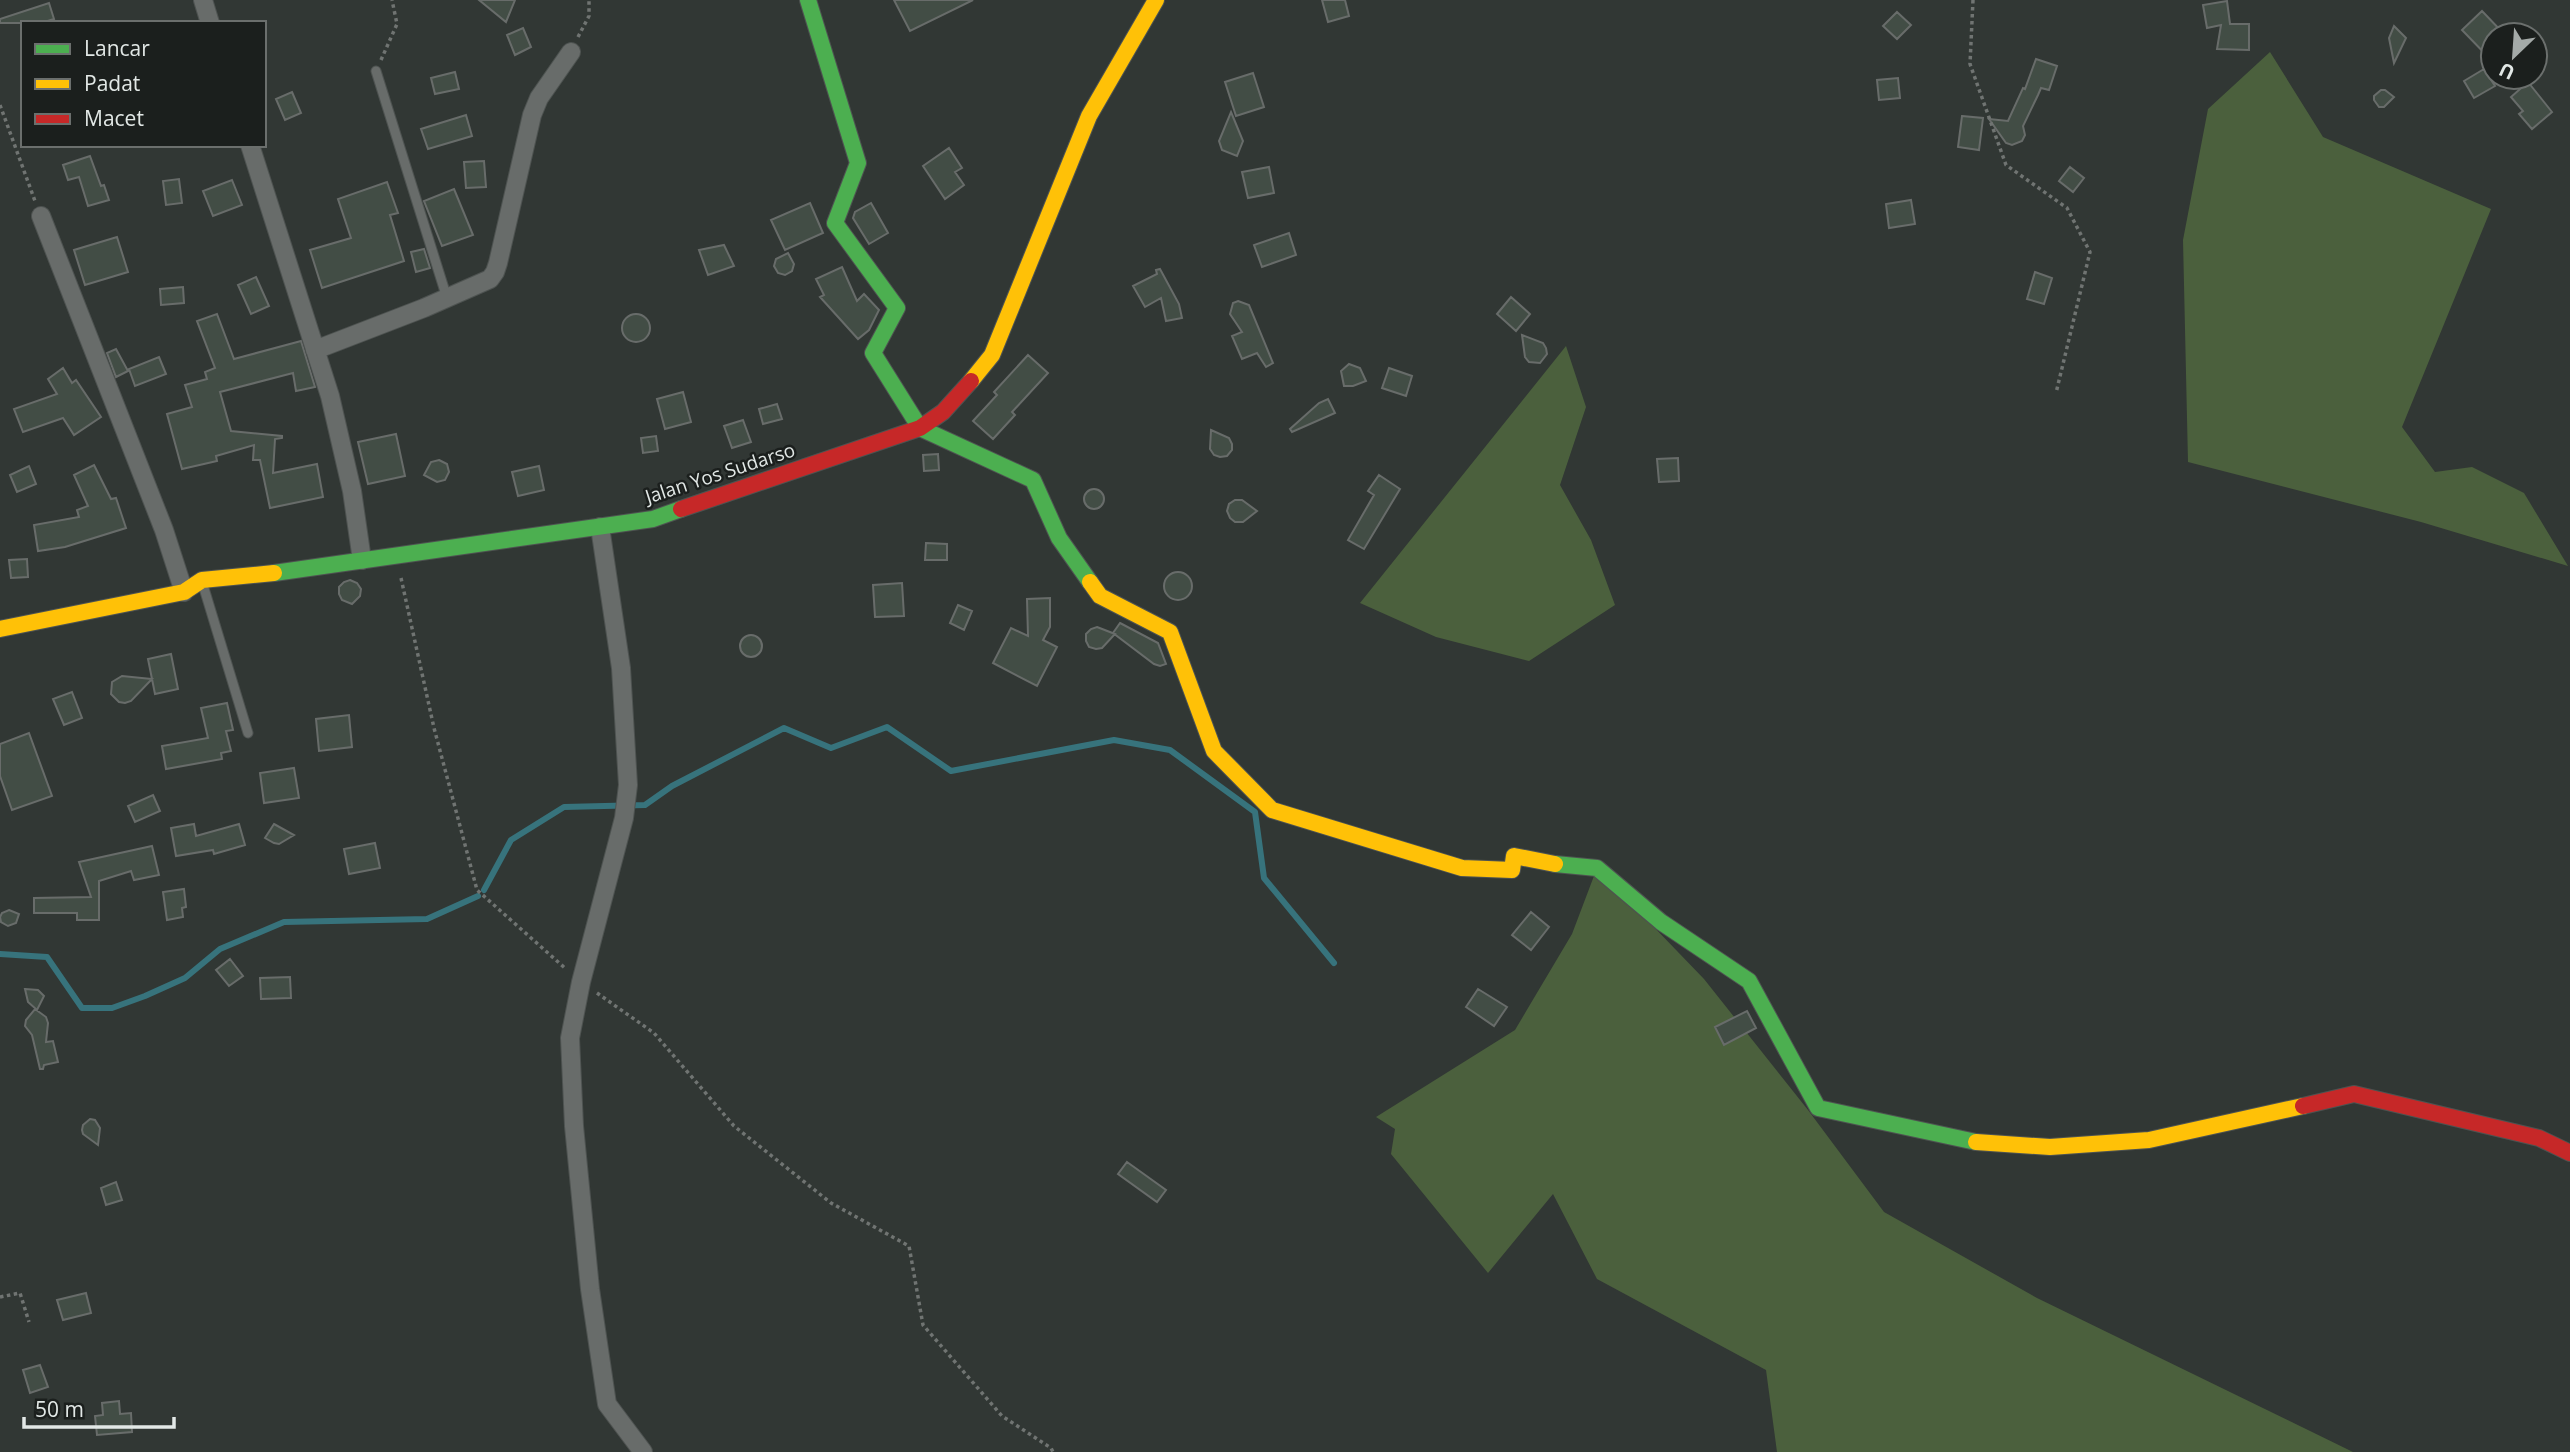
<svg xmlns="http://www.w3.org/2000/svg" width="2570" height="1452" viewBox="0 0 2570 1452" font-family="'Open Sans',sans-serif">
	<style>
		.green { fill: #4b603d }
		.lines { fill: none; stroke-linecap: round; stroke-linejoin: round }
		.stream { stroke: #37737c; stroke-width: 6 }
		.building { fill: #424d45; stroke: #686c6a; stroke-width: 2 }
		.lane-casing { stroke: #4e5351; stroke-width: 11 }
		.street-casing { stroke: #4e5351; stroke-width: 20 }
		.fast-casing { stroke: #4e5351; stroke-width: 18 }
		.slow-casing { stroke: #4e5351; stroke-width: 18 }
		.jam-casing { stroke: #4e5351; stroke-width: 18 }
		.path { stroke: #707472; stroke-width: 3.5; stroke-dasharray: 3.5 3.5; stroke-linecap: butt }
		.lane { stroke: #686c6a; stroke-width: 9 }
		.street { stroke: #686c6a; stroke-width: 18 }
		.fast { stroke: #4caf50; stroke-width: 16 }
		.slow { stroke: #ffc107; stroke-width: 16 }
		.jam { stroke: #c62828; stroke-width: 16 }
		.labels { text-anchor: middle; stroke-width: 5; stroke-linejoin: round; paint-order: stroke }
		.street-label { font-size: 19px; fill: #e2e8e6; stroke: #1b1f1d }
	</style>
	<rect width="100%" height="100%" fill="#313734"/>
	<path class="green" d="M2270 52 2323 137 2491 209 2402 427 2435 472 2472 467 2524 493 2568 566 2421 522 2188 462 2183 240 2208 109Z
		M1566 346 1586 407 1560 485 1591 540 1615 605 1529 661 1436 637 1360 603Z
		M1597 868 1704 979 1808 1110 1884 1212 2037 1298 2353 1452H1777L1766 1370 1597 1279 1553 1194 1488 1273 1391 1154 1395 1129 1376 1117 1515 1030 1572 934Z"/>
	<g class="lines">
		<path class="stream" d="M484 890 511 840 564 807 645 805 672 786 784 728 831 748 887 727 951 771 1114 740 1170 750 1255 812 1264 878 1334 963
			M0 954 47 957 82 1008H112L145 996 185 978 220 949 284 922 427 919 478 896"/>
	</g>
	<path class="building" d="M479 0H515L506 22Z
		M894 0H973L910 31Z
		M1322 0H1345L1349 16 1328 22Z
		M2227 1 2230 24H2249V50L2217 49 2221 25 2207 28 2203 5Z
		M49 3 54 19 41 23H0V19Z
		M2482 11 2505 35H2493V62L2462 30Z
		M1897 12 1911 25 1897 39 1883 26Z
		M2394 26 2406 38 2394 63 2389 38Z
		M523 28 531 47 515 55 507 35Z
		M2036 59 2057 66 2049 90 2041 88 2038 95 2023 126 2025 135 2022 141 2012 145 2006 143 1989 119 2008 121 2023 88 2025 89Z
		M2484 69 2495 86 2474 98 2464 81Z
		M455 72 459 89 435 94 431 78Z
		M1253 73 1264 107 1236 116 1225 82Z
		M1898 78 1900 98 1879 100 1877 80Z
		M2528 82 2552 112 2532 129 2519 114 2523 111 2511 97Z
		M2381 90H2385L2394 97 2384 107H2379L2374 100V96Z
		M292 92 301 113 285 120 276 99Z
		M1231 112 1243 141 1237 156 1222 150 1219 141Z
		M466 115 472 136 428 149 421 129Z
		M1962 116 1983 118 1979 150 1958 147Z
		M949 148 962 168 955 172 964 185 945 199 923 166Z
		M90 156 101 186 104 185 109 200 88 206 79 177 68 180 63 165Z
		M484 161 486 187 466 188 464 162Z
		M1269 167 1274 193 1248 198 1242 172Z
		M2070 167 2084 178 2073 192 2059 181Z
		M179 179 182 203 166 205 163 181Z
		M232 180 242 205 213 216 203 191Z
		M387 182 398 213 390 215 404 261 322 288 310 250 351 238 338 199Z
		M454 189 473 235 442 246 424 201Z
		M1911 200 1915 224 1889 228 1886 204Z
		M810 203 823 233 785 250 771 220Z
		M871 203 888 233 869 244 853 218 855 212Z
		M1289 233 1296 255 1262 267 1254 245Z
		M117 237 128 272 85 285 74 250Z
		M724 245 734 266 708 275 699 250Z
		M424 249 430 268 416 272 411 252Z
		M788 253 794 264 792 271 785 275 778 273 774 266 776 259Z
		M842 267 857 301 864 294 879 310 869 330 858 339 820 297 824 295 816 279Z
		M1160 269 1179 304 1182 318 1166 321 1161 298 1145 307 1133 286 1157 274 1156 270Z
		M2035 272 2052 278 2044 304 2027 299Z
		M256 277 269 306 251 314 238 285Z
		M183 287 184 303 161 305 160 289Z
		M1511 297 1530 314 1516 331 1497 314Z
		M1238 301 1249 305 1273 363 1266 367 1257 353 1242 359 1232 336 1242 332 1230 314 1233 303Z
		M622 328a14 14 0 1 1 28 0a14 14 0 1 1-28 0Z
		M217 314 234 359 301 341 315 387 296 391 293 373 220 392 231 431 282 436V438L275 439 273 473 317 464 323 497 270 508 260 460H253L254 445 216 456 217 461 182 469 167 414 192 407 185 385 207 379 205 372 215 368 197 321Z
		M1522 335 1543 343 1546 348 1547 354 1540 363 1529 362 1525 357Z
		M116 349 128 371 116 377 107 353Z
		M1028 355 1048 373 1012 412 1015 415 993 439 973 421 997 395 994 392Z
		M159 357 166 374 135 386 129 369Z
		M1349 364 1360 368 1366 381 1353 386H1344L1341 371Z
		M63 368 72 383 76 380 101 417 74 435 63 418 23 432 14 409 57 394 48 379Z
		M1389 368 1412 376 1406 396 1382 388Z
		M683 392 691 422 665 429 657 399Z
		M1328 399 1335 413 1292 432 1290 429 1319 403Z
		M777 404 782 419 763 424 759 409Z
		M743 420 751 442 732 448 724 426Z
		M1211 430 1229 438 1232 444V450L1227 456 1220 457 1214 455 1210 449Z
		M396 434 405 476 368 484 358 442Z
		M656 436 658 451 643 453 641 438Z
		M938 454 939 470 924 471 923 455Z
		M1678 458 1679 481 1659 482 1657 459Z
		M439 460 447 464 449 472 445 480 437 482 424 475 431 462Z
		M94 465 111 499 116 498 126 528 65 547 38 551 34 525 79 517 77 510 88 506 74 475Z
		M29 466 36 484 17 492 10 475Z
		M539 466 544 490 518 496 512 472Z
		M1379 475 1400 489 1364 549 1348 540 1374 495 1368 491Z
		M1084 499a10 10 0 1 1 20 0a10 10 0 1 1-20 0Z
		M1235 500H1242L1257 511 1243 522H1235L1230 518 1227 511 1229 504Z
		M926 543 947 544V560H925Z
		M27 559 28 577 11 578 9 560Z
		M1164 586a14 14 0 1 1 28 0a14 14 0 1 1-28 0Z
		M350 580 357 583 361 589 360 596 352 604 342 600 339 594V587L344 582Z
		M902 583 904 616 875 617 873 585Z
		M1050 598V627L1043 640 1057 647 1037 686 993 663 1011 628 1028 636 1027 599Z
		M958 605 972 611 964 630 950 623Z
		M1120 623 1158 643 1166 664 1160 666 1154 664 1113 633Z
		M1097 627 1115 634 1102 648 1096 649 1089 647 1086 641V634L1091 629Z
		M740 646a11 11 0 1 1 22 0a11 11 0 1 1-22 0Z
		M171 654 178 689 155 694 148 659Z
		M122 676 152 679 131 701 125 703 119 702 111 694 112 682Z
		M72 692 82 718 64 725 53 699Z
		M227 703 233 730 226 731 231 751 221 753 222 759 166 769 162 746 208 738 201 708Z
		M349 715 352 747 319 751 316 719Z
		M29 733 52 796 12 810 0 776V744Z
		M294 768 299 798 264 803 260 773Z
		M153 795 160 811 135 822 128 806Z
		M194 824 196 836 239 824 245 845 214 854 213 850 176 856 171 828Z
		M274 824 294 835 279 844 274 843 265 838Z
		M375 843 380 868 349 874 344 849Z
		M152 846 159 875 134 880 131 871 99 881V920H77V913H34V898L91 897 79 862Z
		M184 889 186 907 182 908 183 917 167 920 163 892Z
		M9 910 19 914 16 923 8 926 1 922 0 917 2 913Z
		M1531 912 1549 927 1531 950 1512 935Z
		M230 959 243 976 229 986 216 970Z
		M290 977 291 998 261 999 260 978Z
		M25 989 38 990 44 996 37 1010 28 1002Z
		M1478 989 1507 1007 1494 1026 1466 1007Z
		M35 1009 46 1017 48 1023 46 1042 53 1041 58 1062 44 1065 43 1069H40L32 1035 25 1026 26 1020Z
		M1747 1011 1756 1028 1724 1045 1715 1027Z
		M90 1119 95 1120 100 1128 98 1145 83 1134 82 1130 83 1125Z
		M1127 1162 1166 1190 1157 1202 1118 1174Z
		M116 1182 122 1200 106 1205 101 1188Z
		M86 1293 91 1313 63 1320 57 1300Z
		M40 1365 48 1387 30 1393 23 1370Z
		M119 1401 120 1414 131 1413 132 1432 97 1435 95 1416 103 1415 102 1403Z"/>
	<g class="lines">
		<defs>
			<path id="lane" d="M376 71 447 298
				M203 585 248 733"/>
			<path id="street" d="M203 0 210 23
				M250 145 330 396 352 491 362 560
				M41 216 164 530 184 592
				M315 350 424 308 490 279 495 272 498 263 532 115 539 98 571 52
				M600 527 621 668 628 785 624 818 581 982 570 1038 574 1126 590 1289 607 1404 643 1452"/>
			<path id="fast" d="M808 0 858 163 835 223 897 308 873 353 920 428 1033 480 1059 538 1090 582
				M274 573 653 519 681 509
				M1555 864 1597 868 1661 922 1749 981 1818 1108 1976 1142"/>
			<path id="slow" d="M971 381 992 355 1089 116 1156 0
				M1090 582 1100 596 1170 632 1214 751 1272 810 1462 868 1512 870 1514 856 1555 864
				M0 629 184 592 202 580 274 573
				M1976 1142 2050 1147 2149 1140 2303 1106"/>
			<path id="jam" d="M681 509 920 428 943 412 971 381
				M2303 1106 2354 1094 2539 1138 2570 1153"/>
		</defs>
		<use href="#lane" class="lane-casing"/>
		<use href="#street" class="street-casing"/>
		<use href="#fast" class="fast-casing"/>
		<use href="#slow" class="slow-casing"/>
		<use href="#jam" class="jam-casing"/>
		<path class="path" d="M1973 0 1970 64 2006 165 2067 208 2090 252 2056 393
			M578 37 589 16V0
			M381 60 397 24 392 0
			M0 105 35 201
			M401 578 434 728 477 890 566 969
			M597 993 654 1033 734 1126 831 1203 909 1246 923 1325 1002 1416 1051 1448 1053 1452
			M0 1297 20 1293 29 1322"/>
		<use href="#lane" class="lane"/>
		<use href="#street" class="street"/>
		<use href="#fast" class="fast"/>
		<use href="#slow" class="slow"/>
		<use href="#jam" class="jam"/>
	</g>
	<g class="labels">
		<g class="street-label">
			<text transform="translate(720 473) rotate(-18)" y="7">Jalan Yos Sudarso</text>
		</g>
	</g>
	<rect x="21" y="21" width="245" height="126" fill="#1b1f1d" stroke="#6b6f6d" stroke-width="2"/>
	<rect x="35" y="44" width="35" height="10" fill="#4caf50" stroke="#6b6f6d" stroke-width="2"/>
	<text x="84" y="56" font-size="21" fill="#e2e8e6">Lancar</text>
	<rect x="35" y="79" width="35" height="10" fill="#ffc107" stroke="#6b6f6d" stroke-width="2"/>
	<text x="84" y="91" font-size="21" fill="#e2e8e6">Padat</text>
	<rect x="35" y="114" width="35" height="10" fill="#c62828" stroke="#6b6f6d" stroke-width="2"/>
	<text x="84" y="126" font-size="21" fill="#e2e8e6">Macet</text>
	<g transform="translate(2514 56) rotate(205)"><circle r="33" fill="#1b1f1d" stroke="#6b6f6d" stroke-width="2"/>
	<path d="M0-5L12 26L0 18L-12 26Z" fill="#a4aaa8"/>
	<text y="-10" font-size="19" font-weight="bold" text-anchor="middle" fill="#e2e8e6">U</text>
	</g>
	<path d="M24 1417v10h150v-10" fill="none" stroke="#e2e8e6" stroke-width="3.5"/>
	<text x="35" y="1417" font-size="21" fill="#e2e8e6" stroke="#1b1f1d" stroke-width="5" paint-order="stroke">50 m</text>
</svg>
